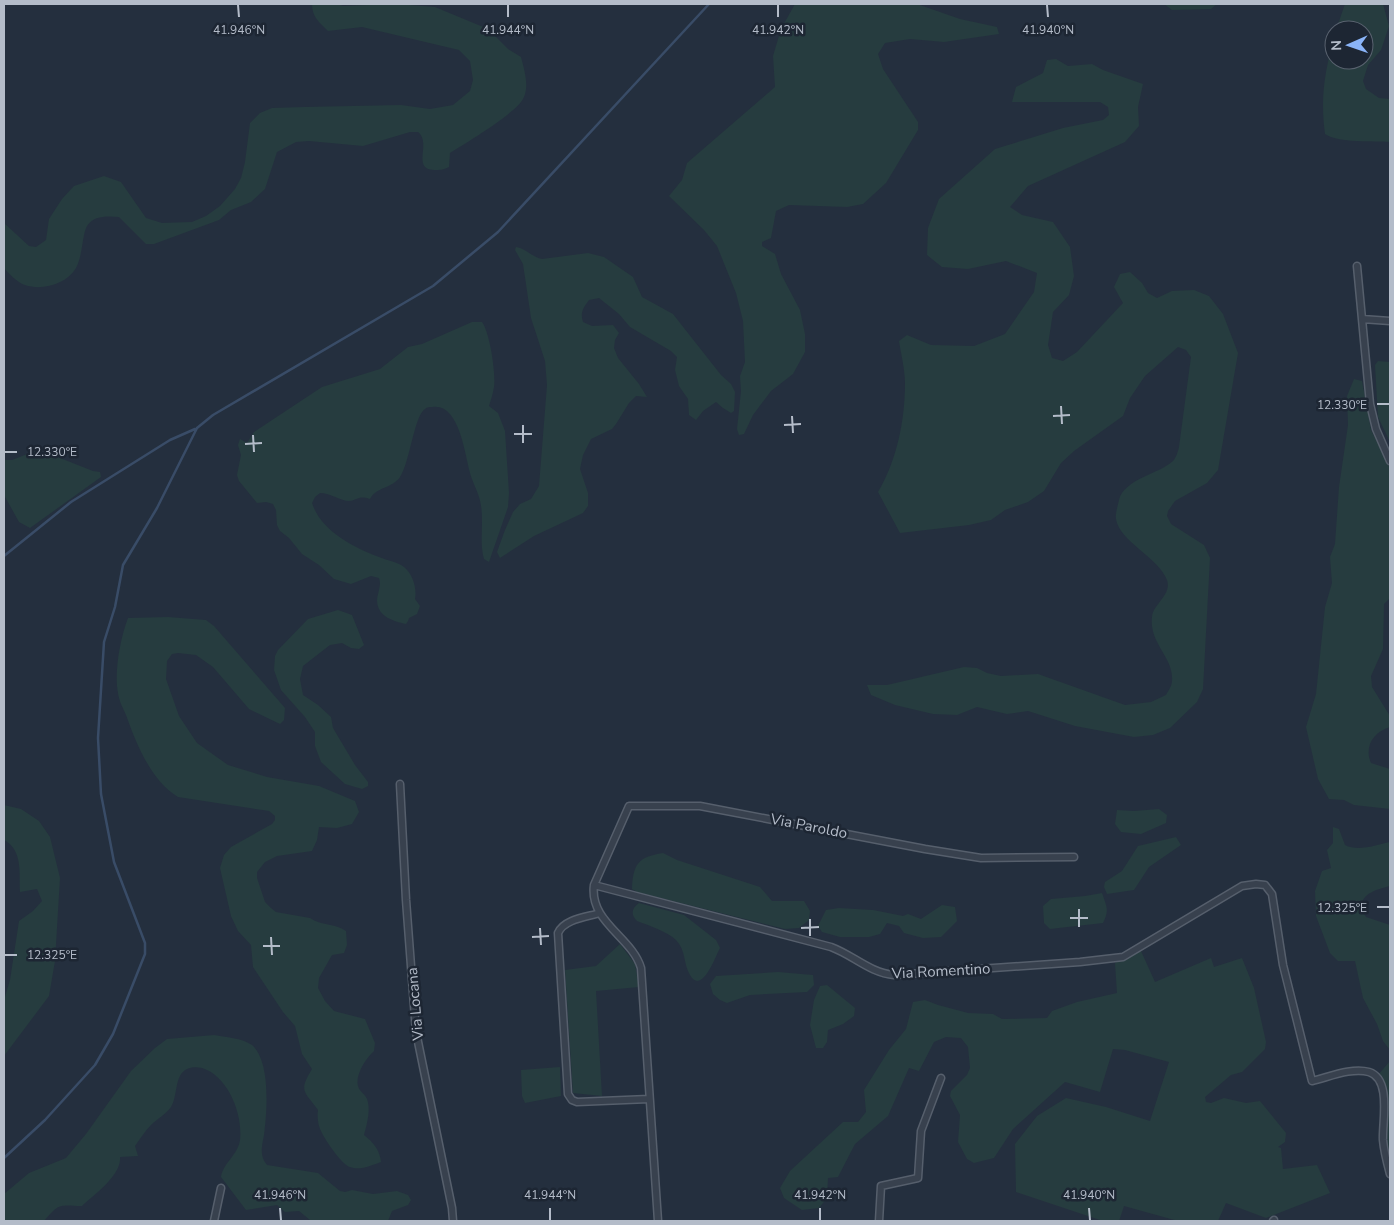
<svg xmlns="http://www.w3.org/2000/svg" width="1394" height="1225" viewBox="0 0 1394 1225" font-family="'Nunito Sans',sans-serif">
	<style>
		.green { fill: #263c3f }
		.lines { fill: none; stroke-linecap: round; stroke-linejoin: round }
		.stream { stroke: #394c67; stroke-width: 2.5 }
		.street-casing { stroke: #565f6c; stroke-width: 9 }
		.street { stroke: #38414e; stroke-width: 6 }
		.ticks { fill: none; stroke: #b4bcc9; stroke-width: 2 }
		.labels { text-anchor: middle; stroke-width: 5; stroke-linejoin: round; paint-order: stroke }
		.street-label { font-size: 15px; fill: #b4bcc9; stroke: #1d2633 }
		.ticks-label { font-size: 12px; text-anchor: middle; fill: #b4bcc9; stroke: #1d2633; stroke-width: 5; stroke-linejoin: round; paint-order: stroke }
	</style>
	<rect width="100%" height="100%" fill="#242f3e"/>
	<path class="green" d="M312 4H337L343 6 397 4 435 7 488 29 508 49 521 57C524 69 530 87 523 99 516 113 466 143 450 153L449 167C443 170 440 170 434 170 411 169 432 143 418 132H410L363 146 309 141 296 142 277 152 265 189 251 202 231 210 219 220 154 244H146L119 217C108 216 94 215 87 226 82 235 83 255 76 268 67 284 42 291 25 285 18 283 8 273 4 268V223L29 246 36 247 46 240 49 219 62 199 74 186 104 176 121 182 146 218 162 223 192 222 206 216 220 206 235 189 241 178 245 162 250 123 260 113 272 108 304 107 401 105 430 109 453 105 470 91 473 80 470 61 459 50 362 27 328 31C319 22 312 17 312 4Z
		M795 4H917L960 19 997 27 999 34 944 42 910 39 885 43 878 54 883 69 918 122V130L886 183 863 204 847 207 789 205 776 211 771 238 762 242V246L775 254 781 274 800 310 805 334V352L793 374 771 391 753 415 744 434 739 435 737 429 741 391 740 376 745 362 743 321 736 293 717 246 704 230 669 196 682 180 687 163 775 87 773 56 781 29Z
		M1164 4H1217L1211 9 1172 10Z
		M1345 4H1383L1389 26 1381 50 1368 65 1363 81 1366 89 1379 98 1390 99V142C1374 141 1338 143 1325 134 1320 97 1325 72 1334 36V60H1364V30H1336Z
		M1056 59 1068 66 1092 64 1103 70 1143 84 1138 107 1139 126 1125 142 1028 186 1010 207 1022 215 1053 222 1070 247 1074 276 1069 295 1053 312 1048 345 1052 358 1063 361 1077 352 1123 303 1114 287 1120 274 1130 272 1142 283 1148 293 1157 298 1172 291 1194 290 1209 296 1223 314 1238 353 1218 470 1207 483 1175 501 1168 511 1167 516 1171 524 1204 545 1210 558 1203 689 1197 702 1170 728 1153 735 1134 737 1075 726 1028 711 1007 714 977 707 957 715 933 714 895 705 871 695 867 685H887L964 667 977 668 987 673 1001 676 1038 674 1125 705 1151 702 1166 695C1168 691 1172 686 1172 681 1174 657 1149 644 1152 617 1153 604 1172 595 1167 580 1159 558 1119 541 1116 519 1115 514 1118 505 1119 500 1124 479 1159 474 1173 461 1176 458 1178 451 1179 447L1191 357 1186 350 1178 347 1145 376 1130 398 1123 416 1074 451 1061 463 1044 491 1028 502 1005 510 991 520 969 525 900 533 878 492C897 460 905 420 905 383 905 370 901 354 899 341L907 335 931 345 974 346 1005 334 1034 292 1037 273 1006 261 968 269 942 267 927 255 928 228 939 199 995 149 1063 128 1103 120 1109 115 1108 107 1100 102H1012L1016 87 1043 73 1047 60Z
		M516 247C525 248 532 257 542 259L588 253 604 257 633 277 642 297 673 314 721 375 731 384 735 392 734 411 731 413 723 408 716 402 703 411 696 420 689 415 688 399 679 386 675 370 677 357 671 351 630 327 619 314 599 298 589 300C583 308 580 313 583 322L592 326 613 325 619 333 615 340 614 348 618 358 639 384 647 397 636 396 629 403 616 424 612 429 591 439 583 455 580 469 588 493V506L583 513 534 536 500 558 497 552 505 530 513 512 520 504 531 499 539 486 547 385 545 361 531 318 523 264 515 250Z
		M472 322H482C490 333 496 374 494 387 493 393 491 400 489 406L498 413 505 431 509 493 508 507 489 562 484 559C479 542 484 524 481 506 480 495 473 484 470 473 465 454 459 402 432 407 430 407 427 407 425 409 414 416 410 462 400 477 393 488 376 487 370 499 358 495 358 500 349 501 341 501 330 493 320 493L315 497 312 503C321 531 353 547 379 557 386 560 398 562 404 567 413 574 417 589 415 599L420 606 417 614 409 618 408 621 406 624C393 621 378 617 377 601 377 593 382 586 379 578L371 576 351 584 334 579 319 565 302 554 289 538 280 531 277 525 276 510 273 504 266 502 257 503 239 481 237 475 241 455 238 445 240 439 247 443 254 432 322 387 380 369 408 347 422 344Z
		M1378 361 1390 362V442L1378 417 1375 365Z
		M1354 379 1362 381 1371 430 1390 468V598L1384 604 1383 649 1371 676 1372 687 1390 716V727C1373 732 1364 747 1371 763L1390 769V809L1354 805 1344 800 1329 799 1318 779 1306 727 1316 694 1325 607 1332 583 1330 557 1335 544 1339 487 1348 425 1347 396Z
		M35 451 55 456 93 471 100 472 101 477 30 528 19 522 4 495V460H12Z
		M338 610 352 615 364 645 359 649 351 648 342 643 330 645 303 666 300 679 303 695 318 705 331 717 333 728 355 765 368 782V786L362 789 345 784 321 762 315 746V732L305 717 281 690 274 670 275 656 278 650 308 619Z
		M168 617 206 620 214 626 285 708 284 720 280 724 249 709 213 667 196 655 178 653 172 654 167 661 166 679 179 716 197 743 228 765 267 777 319 786 355 801 359 812 352 824 337 828 319 827 317 840 312 851 277 856 265 862 257 872V878L265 902 271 908 276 912 310 918C321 926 335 923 346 931L347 945 344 953 332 955 319 978 318 988 325 1001 334 1011 365 1019 375 1043 374 1051C366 1058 355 1075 358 1086 359 1091 365 1094 367 1099 371 1110 367 1124 364 1135 373 1142 380 1150 381 1162 372 1165 360 1171 350 1167 342 1165 326 1141 322 1133 318 1126 317 1118 318 1110 303 1090 299 1091 312 1069L302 1054 295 1026 283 1012 253 967 251 945 238 931 231 916 220 868 224 855 231 847 272 824 275 820V816L269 811 178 797C151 781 136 743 126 715 123 708 119 701 118 693 114 672 120 639 128 618Z
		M4 805 21 809 39 821 50 837 60 878 55 961 49 996 4 1056V1000L10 980 19 921 33 911 42 901 37 889 20 892C19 873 23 850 4 840Z
		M1159 809 1167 815 1166 823 1141 834 1121 832 1115 824 1117 810 1134 811Z
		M1333 827 1339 829 1345 845C1358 852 1376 845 1390 842V886C1374 890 1353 896 1366 917L1390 925V1050L1383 1041 1377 1024 1363 998 1355 961H1338L1330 953 1316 916 1315 891 1322 871 1331 868 1327 850 1333 843Z
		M1176 837 1181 845 1149 867 1134 890 1107 894 1104 887 1105 882 1122 871 1138 846Z
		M663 853 677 860 760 887 772 901H804L810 911 809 920 799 928 785 929 637 892 632 889C633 864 638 857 663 853Z
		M1102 893C1106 905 1110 910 1103 923L1050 929 1044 923 1043 906 1051 899 1085 896Z
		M639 903 684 915 716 940 720 948C716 955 702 996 690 975 683 963 686 950 676 940 668 932 648 925 637 921 630 914 632 908 639 903Z
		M942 905 955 907 957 921 941 937 923 938 904 933 899 926 887 923 880 934 869 937H840L822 932 818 926 826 910 839 908 873 910 903 916 908 914 921 919Z
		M620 944 635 964 639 987 596 991 602 1096 573 1093 565 970 596 966Z
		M1141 951 1155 982 1211 958 1214 967 1242 958 1254 988 1266 1042 1265 1049 1242 1072 1231 1075 1205 1097 1206 1102 1211 1103 1224 1098 1246 1103 1260 1101 1286 1133 1285 1142 1278 1147 1281 1148 1283 1169 1317 1165 1330 1193 1266 1218 1226 1203 1218 1221H1178L1124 1206 1119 1221H1103L1016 1192 1015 1144 1037 1116 1066 1098 1106 1107 1150 1121 1169 1062 1125 1050 1113 1049 1100 1092 1065 1082 1013 1129 994 1158 974 1163 967 1159 958 1142 960 1115 950 1096 951 1091 967 1075 970 1068 968 1047 961 1038 946 1037 934 1042 919 1071 909 1068 888 1116 855 1144 838 1177 828 1178 827 1198 819 1208 802 1210 784 1198 780 1188 790 1171 843 1122H858L866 1112 864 1090 889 1050 906 1029 913 1002 925 1000 938 1005 968 1013 993 1014 1002 1019 1047 1018 1052 1011 1077 1002 1117 993 1115 963Z
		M778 972 813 975 814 985 807 992 750 995 727 1003 720 1000 713 994 710 984 716 976Z
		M827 985 855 1008 854 1016 843 1024 828 1030 827 1042 823 1048H816L810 1025 814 1000 820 986Z
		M214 1035C225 1037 242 1038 252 1045 271 1062 267 1112 264 1135 262 1146 259 1156 267 1165L318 1173 340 1191 345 1192 352 1190 373 1194 397 1191 408 1195 411 1200 408 1205 392 1211 388 1221 310 1220 299 1211 285 1212 277 1205 246 1210 221 1177C223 1163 238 1155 240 1140 243 1114 228 1076 202 1068 197 1067 191 1067 187 1069 174 1075 178 1096 171 1107 166 1114 157 1119 151 1125 145 1131 140 1139 135 1146L138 1156 120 1157C122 1175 94 1195 82 1206 59 1205 59 1203 44 1221H4V1194L29 1173 66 1158 86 1134 131 1071 155 1048 167 1039Z
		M1390 1061V1164C1389 1157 1386 1148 1386 1141 1384 1116 1392 1099 1378 1075Z
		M560 1067 561 1096 525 1103 522 1096 521 1070Z"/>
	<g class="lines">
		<path class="stream" d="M4 556 71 502 170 440 195 429
			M4 1158 45 1120 95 1065 113 1034 145 954V943L114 862 101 794 98 738 104 642 115 607 123 565 157 508 197 428 213 415 433 286 498 232 709 4"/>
		<defs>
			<path id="street" d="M1357 266 1370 404 1376 429 1390 461
				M1362 319 1390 321
				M400 784 406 900 416 1032 452 1208 453 1221
				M594 885 629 806H700L925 849 981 858 1074 857
				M600 913C587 917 564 919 558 933L568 1094 572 1100 577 1102 649 1099
				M214 1221 221 1188
				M658 1221 641 968C632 937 589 922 594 885L831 947C853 955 870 973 894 975L1080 962 1123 957 1242 886 1256 884 1265 885 1272 894 1283 965 1312 1081C1329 1077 1352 1067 1369 1072 1392 1079 1382 1123 1383 1140 1384 1152 1387 1163 1390 1174
				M879 1221 881 1186 918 1178 921 1131 941 1078
				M1273 1221 1274 1220"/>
		</defs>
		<use href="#street" class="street-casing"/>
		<use href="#street" class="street"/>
	</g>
	<path class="ticks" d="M238 5 239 17M508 5V17M778 5V17M1047 5 1048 17M1377 404H1389M1061 406 1062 424M792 416 793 433M1053 416 1070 415M523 425V443M784 425 801 424M514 434H532M253 435 254 452M245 444 262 443M5 452H17M1377 907H1389M1079 909V927M1070 918H1088M810 919V936M540 928 541 945M801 928 819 927M271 937 272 955M532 937 549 936M263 946H280M5 955H17M280 1208 281 1220M550 1208V1220M820 1208V1220M1089 1208 1090 1220"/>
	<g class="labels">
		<g class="street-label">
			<text transform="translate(809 826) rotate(11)" y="5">Via Paroldo</text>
			<text transform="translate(941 971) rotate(-3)" y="5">Via Romentino</text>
			<text transform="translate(415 1004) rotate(-95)" y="5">Via Locana</text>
		</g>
	</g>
	<g class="ticks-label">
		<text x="239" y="34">41.946°N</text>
		<text x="508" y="34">41.944°N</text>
		<text x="778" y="34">41.942°N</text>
		<text x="1048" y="34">41.940°N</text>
		<text x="1342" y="409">12.330°E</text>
		<text x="52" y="456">12.330°E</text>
		<text x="1342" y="912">12.325°E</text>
		<text x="52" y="959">12.325°E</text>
		<text x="280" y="1199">41.946°N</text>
		<text x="550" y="1199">41.944°N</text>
		<text x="820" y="1199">41.942°N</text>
		<text x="1089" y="1199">41.940°N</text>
	</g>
	<rect width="1394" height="1225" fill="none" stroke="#b4bcc9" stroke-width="10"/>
	<g transform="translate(1349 45) rotate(268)"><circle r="24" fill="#1d2633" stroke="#59626f"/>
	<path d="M0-4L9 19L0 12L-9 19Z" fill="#8ab4f8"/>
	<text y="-8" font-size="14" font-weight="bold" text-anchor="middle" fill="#b4bcc9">N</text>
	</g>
</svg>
